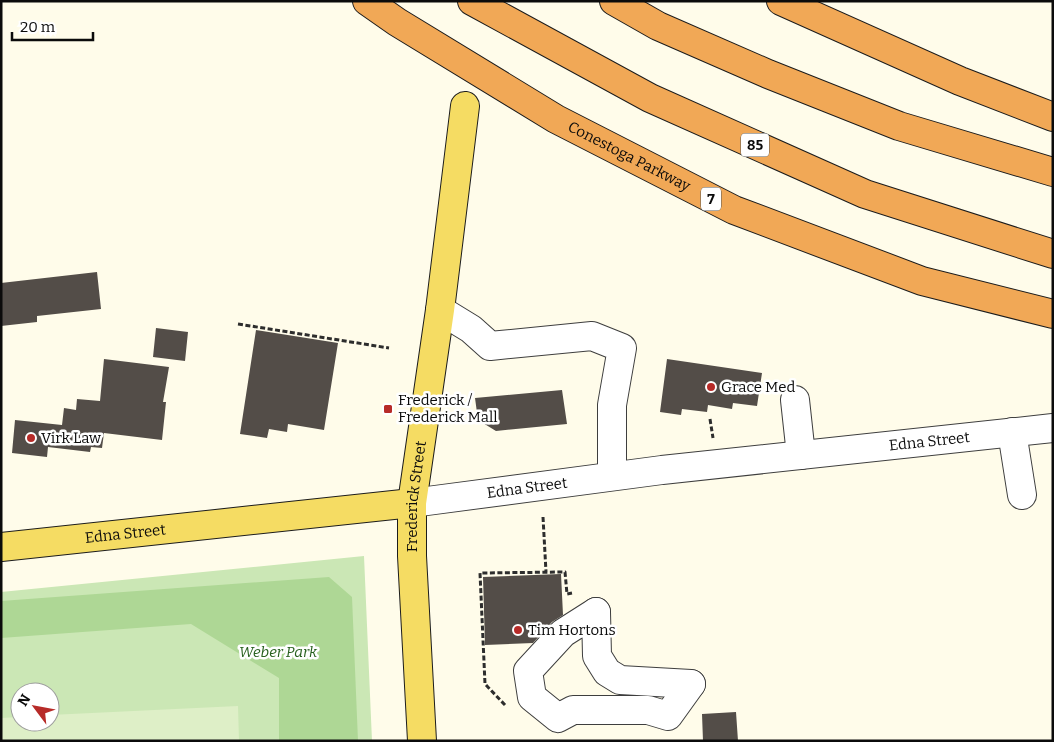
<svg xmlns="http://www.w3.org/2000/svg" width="1054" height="742" viewBox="0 0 1054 742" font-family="Bitter,serif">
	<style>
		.green { fill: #cbe7b5; fill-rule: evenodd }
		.forest { fill: #aed795 }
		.pitch { fill: #deefc7 }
		.building { fill: #534d48 }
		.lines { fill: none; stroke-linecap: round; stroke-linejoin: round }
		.minor-casing { stroke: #3e3e3e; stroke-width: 30 }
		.major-casing { stroke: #1c1c1c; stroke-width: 30 }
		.highway-casing { stroke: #1c1c1c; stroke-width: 30 }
		.path { stroke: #2d2d2d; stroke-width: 3; stroke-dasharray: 5 2.5; stroke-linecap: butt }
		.minor { stroke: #fff; stroke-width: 28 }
		.major { stroke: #f5dc63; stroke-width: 28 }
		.highway { stroke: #f1a856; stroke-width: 28 }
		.poi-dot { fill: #b72b28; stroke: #fff; stroke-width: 2 }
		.labels { text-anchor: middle; stroke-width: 5; stroke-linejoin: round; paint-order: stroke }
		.shield { fill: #fff; stroke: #545454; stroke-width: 1 }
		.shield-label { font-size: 14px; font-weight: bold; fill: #0b0b0b }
		.street-label { font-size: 15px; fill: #0b0b0b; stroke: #fff }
		.poi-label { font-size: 15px; fill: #0b0b0b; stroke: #fff; text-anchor: start }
		.park-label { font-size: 15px; font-style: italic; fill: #27601e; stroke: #fff }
	</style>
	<rect width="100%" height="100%" fill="#fffcea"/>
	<path class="green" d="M364 556 372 741H1V592ZM20 692H50V722H20Z"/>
	<path class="forest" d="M329 577 352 597 358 741H279V678L191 624 1 638V601Z"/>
	<path class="pitch" d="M238 706 239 741H1V718L20 717V722H50V715Z"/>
	<path class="building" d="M97 272 101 309 37 316V322L1 326V283Z
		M156 328 188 332 185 361 153 357Z
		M256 330 338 343 324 430 288 424 287 432 269 429 267 438 240 434Z
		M104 359 169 367 163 402H166L162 440 104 433 102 448 91 447 90 452 48 447 47 457 12 453 15 420 62 425 64 408 76 410 77 399 100 401Z
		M667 359 762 373 757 406 733 403 732 409 708 405 707 412 682 409 681 415 660 412Z
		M562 390 567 424 496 431 478 420 475 398Z
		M561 574 563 615 552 622 533 643 485 645 483 577Z
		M736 712 738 741H703L702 714Z"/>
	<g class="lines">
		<defs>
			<g id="minor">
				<path d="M440 310 471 329 490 346 592 336 622 348 612 405V476"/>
				<path d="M795 400 801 455"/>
				<path d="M1012 432 1022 495"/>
				<path id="s1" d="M412 503 662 470 1053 428"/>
				<path d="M596 612 563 633 528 671 532 697 558 718 573 710H648L668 716 691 684"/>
				<path d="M596 612 597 656 607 672 620 680 691 684"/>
			</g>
			<g id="major">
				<path id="s2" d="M1 547 412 503"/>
				<path id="s3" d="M422 741 412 556V503L440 310 465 106"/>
			</g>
			<g id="highway">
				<path id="s4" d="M367 1 397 22 556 119 734 210 922 281 1053 314"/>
				<path d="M472 1 650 98 865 194 1053 254"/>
				<path d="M614 1 658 26 768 74 899 126 1053 172"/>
				<path d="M781 1 960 81 1053 117"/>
			</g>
		</defs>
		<use href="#minor" class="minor-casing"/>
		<use href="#major" class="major-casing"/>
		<use href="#highway" class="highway-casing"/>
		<path class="path" d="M238 324 389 348
			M710 419 713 438
			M543 517 546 572
			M505 705 485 684 480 573 565 572 567 594 572 593"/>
		<use href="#minor" class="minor"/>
		<use href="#major" class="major"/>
		<use href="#highway" class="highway"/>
	</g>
	<g class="poi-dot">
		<circle cx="711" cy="387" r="5"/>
		<rect x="383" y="404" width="10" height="10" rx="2.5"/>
		<circle cx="31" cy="438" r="5"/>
		<circle cx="518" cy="630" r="5"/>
	</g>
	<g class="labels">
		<g class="shield">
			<rect x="741" y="133.5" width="28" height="23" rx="4"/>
			<rect x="701" y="187.5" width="20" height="23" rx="4"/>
		</g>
		<g class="shield-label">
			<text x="755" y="150">85</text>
			<text x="711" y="204">7</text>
		</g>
		<g class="street-label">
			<text dy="5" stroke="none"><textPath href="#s4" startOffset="305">Conestoga Parkway</textPath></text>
			<text dy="5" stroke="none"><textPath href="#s1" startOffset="521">Edna Street</textPath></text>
			<text dy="5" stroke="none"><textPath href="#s1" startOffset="116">Edna Street</textPath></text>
			<text dy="5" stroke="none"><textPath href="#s3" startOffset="245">Frederick Street</textPath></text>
			<text dy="5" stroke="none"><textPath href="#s2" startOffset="125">Edna Street</textPath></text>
		</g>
		<g class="poi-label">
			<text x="721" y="392">Grace Med</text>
			<text x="398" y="405">Frederick /<tspan x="398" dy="17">Frederick Mall</tspan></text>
			<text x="41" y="443">Virk Law</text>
			<text x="528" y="635">Tim Hortons</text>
		</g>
		<g class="park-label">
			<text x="278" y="657">Weber Park</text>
		</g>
	</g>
	<rect width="1054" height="742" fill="none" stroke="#0b0b0b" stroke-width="5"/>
	<g transform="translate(35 707) rotate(302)"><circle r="24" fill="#ffffff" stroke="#9d9d9d"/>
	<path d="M0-4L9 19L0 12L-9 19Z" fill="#b72b28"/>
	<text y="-8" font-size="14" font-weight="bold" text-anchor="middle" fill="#0b0b0b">N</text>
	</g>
	<path d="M12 32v8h81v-8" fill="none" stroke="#0b0b0b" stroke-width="2.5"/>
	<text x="20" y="32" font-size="15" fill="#0b0b0b" stroke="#ffffff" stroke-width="4" paint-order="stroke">20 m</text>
</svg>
